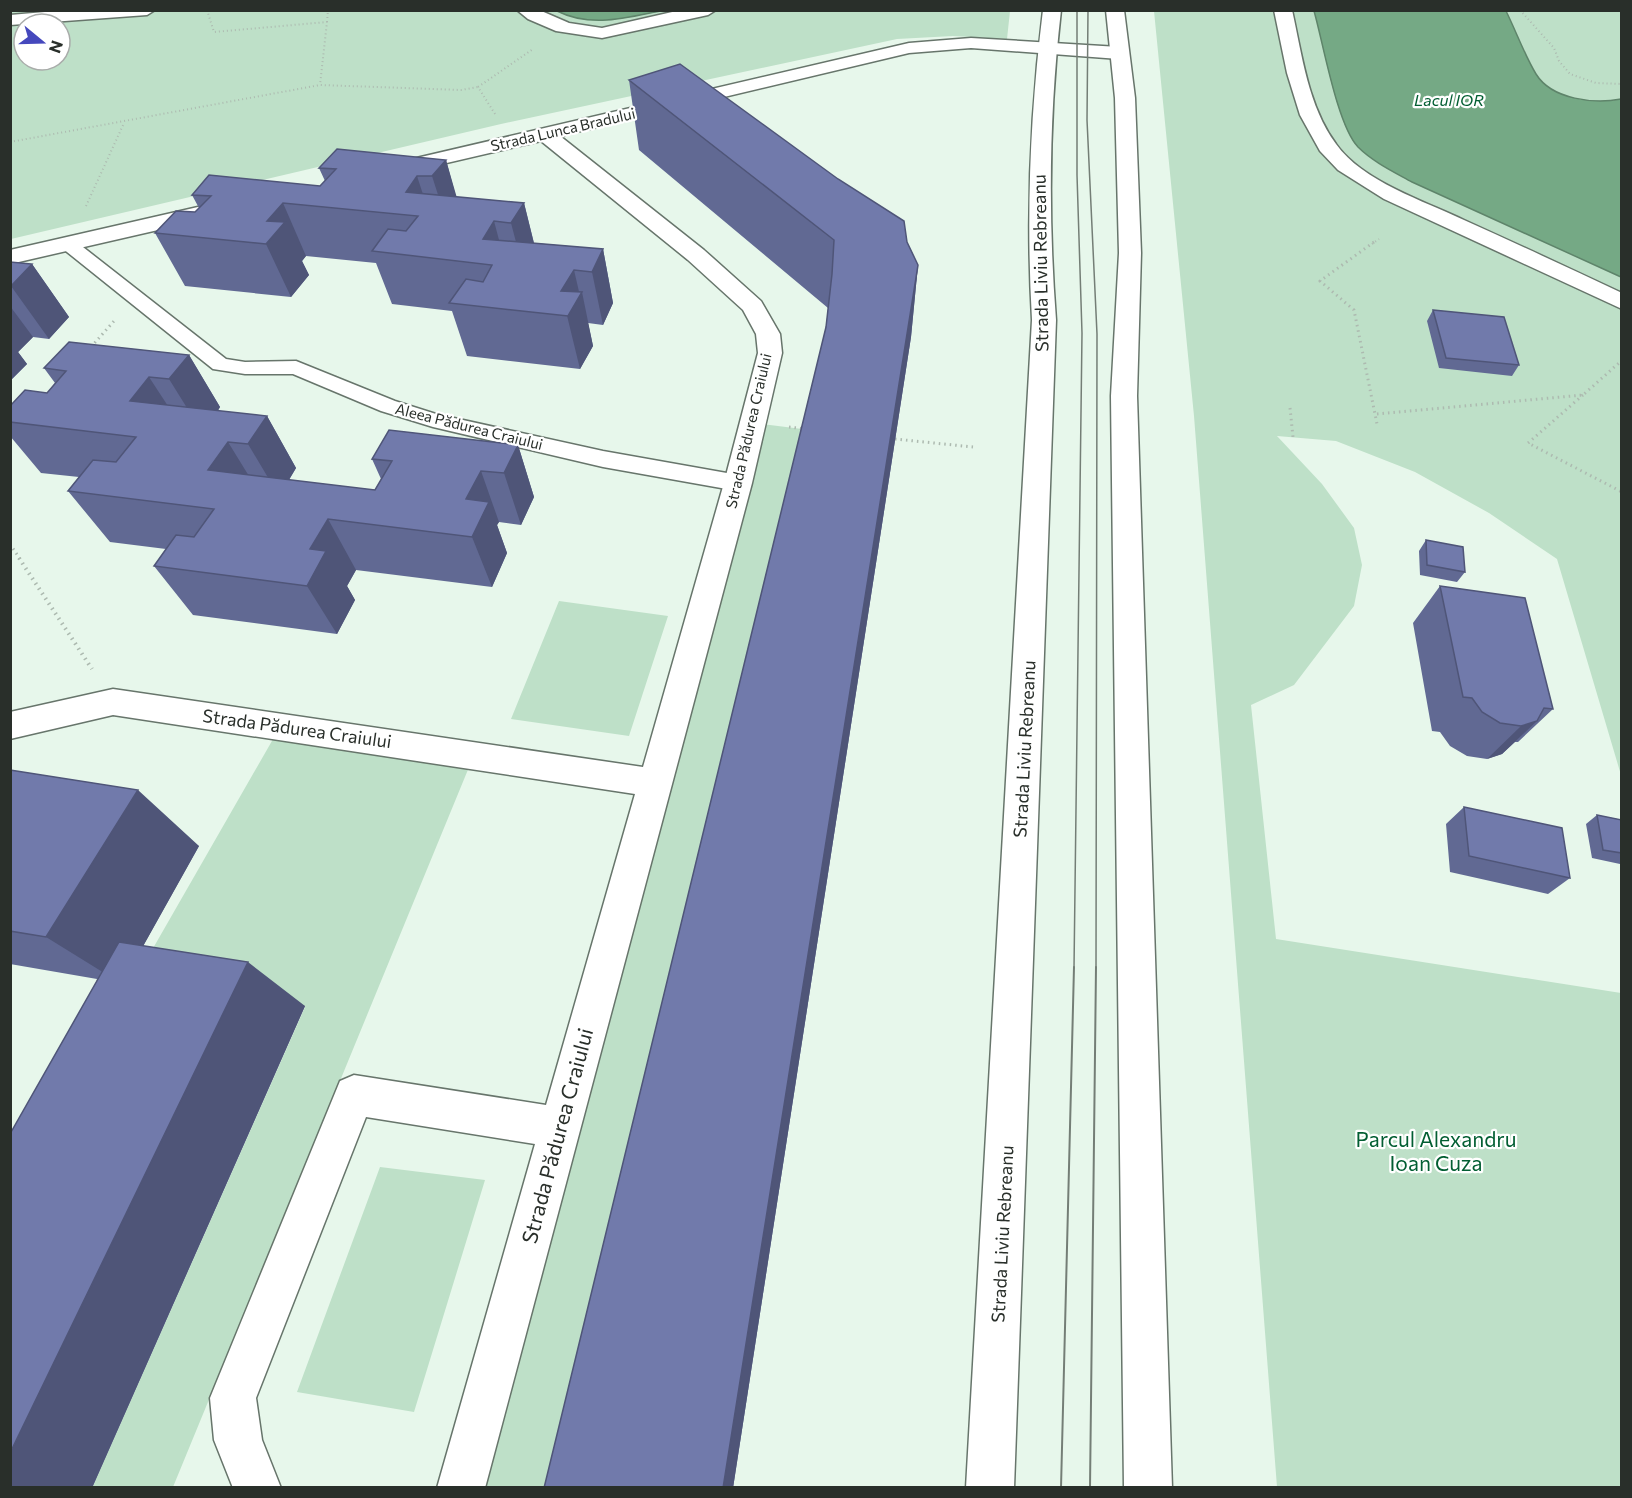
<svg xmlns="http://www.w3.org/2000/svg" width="1632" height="1498" viewBox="0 0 1632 1498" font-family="Commissioner,sans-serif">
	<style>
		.green { fill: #bee0c8; fill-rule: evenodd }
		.water { fill: #75a985; stroke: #5e846a; stroke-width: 1.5 }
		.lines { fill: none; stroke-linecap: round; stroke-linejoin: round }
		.service-casing { stroke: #67756b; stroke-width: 3 }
		.pedestrian-casing { stroke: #67756b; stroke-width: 3 }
		.minor-casing { stroke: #67756b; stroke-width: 3 }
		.secondary-casing { stroke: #67756b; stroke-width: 3 }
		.path-far2 { stroke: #adbab0; stroke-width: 2; stroke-dasharray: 1 3; stroke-linecap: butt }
		.path-far1 { stroke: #adbab0; stroke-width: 3; stroke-dasharray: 1.5 4; stroke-linecap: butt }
		.path { stroke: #adbab0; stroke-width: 4; stroke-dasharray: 1.5 4.5; stroke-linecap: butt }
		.service { fill: #fff; fill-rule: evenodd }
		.pedestrian { fill: #fff; fill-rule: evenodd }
		.minor { fill: #fff; fill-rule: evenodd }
		.secondary { fill: #fff; fill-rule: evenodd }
		.tram-far1 { stroke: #747e76; stroke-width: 1.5 }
		.tram { stroke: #747e76; stroke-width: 2 }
		.wall { fill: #616993 }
		.shaded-wall { fill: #4f5578 }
		.building { fill: #717aab; stroke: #4f5578; stroke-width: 1.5 }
		.labels { text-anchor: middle; stroke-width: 4.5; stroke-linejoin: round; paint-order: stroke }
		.far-street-label { font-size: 15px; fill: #292f2a; stroke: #fff }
		.far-water-label { font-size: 16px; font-style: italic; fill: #025e32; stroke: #fff }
		.street-label { font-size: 18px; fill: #292f2a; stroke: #fff }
		.near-street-label { font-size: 21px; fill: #292f2a; stroke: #fff }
		.near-park-label { font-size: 21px; fill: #025e32; stroke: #fff }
	</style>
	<rect width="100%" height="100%" fill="#e7f7eb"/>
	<path class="green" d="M557 10C591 28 625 18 660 10L1010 11 1007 39 953 36 897 39 501 124 11 239V11ZM24 24H60V60H24Z
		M1154 11H1314C1323 42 1338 124 1358 147 1372 162 1394 172 1412 182L1621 277V775L1557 559 1489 513 1415 472 1336 441 1277 436 1322 484 1354 528 1362 565 1354 606 1294 685 1251 705 1276 939 1621 993V1487H1277L1194 416Z
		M1506 11H1621V99C1595 104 1552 100 1536 74 1524 54 1516 31 1506 11Z
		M762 424 818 431 576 1487 478 1488Z
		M559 601 668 616 629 736 511 719Z
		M280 727 474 755 173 1487 92 1488 305 1007 113 1018Z
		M380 1167 485 1180 414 1412 297 1392Z"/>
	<path class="water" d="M557 11H660C625 18 591 28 557 11Z
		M1314 11H1506C1516 31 1524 54 1536 74 1552 100 1595 104 1621 99V277L1412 182C1394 172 1373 162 1358 147 1337 125 1323 42 1314 11Z"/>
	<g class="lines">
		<defs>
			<path id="service" d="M68 239 74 240 226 359 245 362 296 361 395 401 436 414 603 451 738 475 746 477 749 483 746 489 738 491 603 467 433 427 381 411 293 374H245L213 369 62 248 59 244 62 240Z"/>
			<path id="pedestrian" d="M68 10H155L147 15 10 25V15Z
				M517 10H539L569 23 602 28 681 10H716L708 15 602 38 556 31 528 19Z
				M1274 10H1292C1302 55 1308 106 1336 144 1362 181 1424 201 1464 220 1517 244 1569 268 1622 293V309L1384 199 1338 170 1320 151 1300 115 1287 73Z"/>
			<path id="minor" d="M971 38 1119 47 1125 49 1128 53 1125 57 1119 59 971 48 909 53 560 136 704 250 761 301 780 334 782 353 752 483 485 1488H437L535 1144 366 1117 256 1398 262 1440 281 1488H233L214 1440 210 1398 340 1081 354 1075 546 1105 635 794 113 715 10 739V712L113 689 643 767 724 483 758 353 756 334 743 310 688 260 541 141 395 175 388 173 385 169 388 165 395 163 909 43Z
				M211 204 219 206 222 211 219 216 10 264V250Z"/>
			<path id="secondary" d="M1043 10H1061C1049 114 1048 216 1056 320L1014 1488H966L1032 320C1026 216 1030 114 1043 10Z
				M1106 10H1124L1135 98 1141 253 1137 396 1172 1488H1124L1111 396 1119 253 1115 98Z"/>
		</defs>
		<use href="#service" class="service-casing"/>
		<use href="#pedestrian" class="pedestrian-casing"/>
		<use href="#minor" class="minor-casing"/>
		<use href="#secondary" class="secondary-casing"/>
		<path class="path-far2" d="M207 10 214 32 327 22 320 85
			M1520 10 1554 48 1559 61 1570 74 1596 83 1622 84
			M327 22 328 10
			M495 114 478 87 533 49
			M10 142 320 85 461 90 478 87
			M86 206 124 123
			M1372 244 1379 239"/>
		<path class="path-far1" d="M1374 242 1320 281 1354 310 1377 424
			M91 347 114 321
			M1583 395 1528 443 1622 492
			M1290 408 1293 437
			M1377 414 1583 395 1620 362 1622 363
			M789 427 806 429
			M895 439 973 447
			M10 544 20 559"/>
		<path class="path" d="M19 558 92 669"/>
		<use href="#service" class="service"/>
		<use href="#pedestrian" class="pedestrian"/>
		<use href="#minor" class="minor"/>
		<use href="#secondary" class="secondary"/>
		<path class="tram-far1" d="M1088 10 1087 120 1097 334 1096 968
			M1074 968 1082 333 1077 175V10"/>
		<path class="tram" d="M1061 1488 1074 967
			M1090 1488 1096 967"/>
	</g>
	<path class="wall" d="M629 80 907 242 918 265 911 337 733 1488H544L826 327 828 308 639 150Z
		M446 160 456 197 524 203 534 243 603 249 613 303 603 325 588 323 593 346 580 369 467 356 452 311 392 304 376 263 306 256 302 261 309 275 291 297 185 286 155 233 195 212 199 208 192 195 320 186 325 181 319 168Z
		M10 262 32 264 69 317 49 339 33 337 18 352 27 364 10 381Z
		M1433 310 1519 365 1512 376 1439 368 1427 321Z
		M189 355 220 407 218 411 267 416 296 468 289 480 375 490 381 479 372 459 518 445 534 497 521 525 499 522 497 525 507 553 492 587 356 570 347 586 355 600 337 634 193 615 154 566 166 549 110 542 68 491 79 477 41 473 10 436V406L47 393 55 383 44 368Z
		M1426 540 1465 572 1457 582 1420 575 1419 551Z
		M1440 586 1553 709 1518 742H1515L1502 754 1487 759 1467 756 1450 746 1440 732 1432 731 1413 623Z
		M10 770 199 846 143 946 305 1006 92 1488H10L97 979 10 964Z
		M1464 807 1570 878 1548 894 1450 872 1446 824Z
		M1597 815 1622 820V863L1620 864 1592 858 1586 824Z"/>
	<path class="shaded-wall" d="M446 160 461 212 449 229 432 176Z
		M417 176 434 228 418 216 406 192Z
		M283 203 306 256 302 261 309 275 291 297 266 244 267 221Z
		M524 203 537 256 525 276 511 223Z
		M494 221 508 274 492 265 483 239Z
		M603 249 613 303 603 325 592 272Z
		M32 264 69 317 49 339 11 286Z
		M918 265 911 337 733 1488H723Z
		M574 270 580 296 582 292 593 346 580 369 561 291Z
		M10 306 33 337 18 352 27 364 10 381Z
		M189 355 220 407 202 432 169 379Z
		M149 377 183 429 130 401Z
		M267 416 296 468 279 496 248 444Z
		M228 442 260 494 208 470Z
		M518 445 534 497 521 525 504 473Z
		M481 471 499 522 497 525 507 553 492 587 472 537 466 499Z
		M328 519 356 570 347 586 355 600 337 634 307 586 310 549Z
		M1537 721 1502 754 1487 759 1521 726Z
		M138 790 199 846 122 984 46 937Z
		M248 962 305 1006 92 1488H10V1453Z"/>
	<path class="building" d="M680 64 838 179 904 221 907 242 918 265 723 1488H544L826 327 832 274 834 240 629 80Z
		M337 149 446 160 432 176H417L406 192 524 203 511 223 494 221 483 239 603 249 592 272 574 270 561 291 582 292 568 316 449 303 466 279 483 282 492 265 372 251 388 229 406 231 418 216 283 203 267 221 285 222 266 244 155 233 176 211 195 212 211 196 192 195 209 175 320 186 336 169 319 168Z
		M10 262 32 264 11 286H10Z
		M1433 310 1504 317 1519 365 1446 358Z
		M69 342 189 355 169 379 149 377 130 401 267 416 248 444 228 442 208 470 375 490 392 461 372 459 389 430 518 445 504 473 481 471 466 499 489 502 472 537 328 519 310 549 326 551 307 586 154 566 176 535 194 537 214 509 68 491 93 460 116 462 136 437 10 422V406L25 390 47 393 66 371 44 368Z
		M1426 540 1463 547 1465 572 1427 565Z
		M1440 586 1525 598 1553 709 1544 708 1537 721 1521 726 1500 723 1482 712 1472 698 1463 697Z
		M10 770 138 790 46 937 10 931Z
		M1464 807 1562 828 1570 878 1469 856Z
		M1597 815 1622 820V853L1603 850Z
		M119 942 248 962 10 1453V1134Z"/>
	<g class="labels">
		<g class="far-street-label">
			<text transform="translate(563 130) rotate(-13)" y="5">Strada Lunca Bradului</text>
			<text transform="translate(469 427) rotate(14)" y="5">Aleea Pădurea Craiului</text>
			<text transform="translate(749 431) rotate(-77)" y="5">Strada Pădurea Craiului</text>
		</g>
		<g class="far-water-label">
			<text x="1449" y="106">Lacul IOR</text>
		</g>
		<g class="street-label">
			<text transform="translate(1041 263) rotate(-91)" y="6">Strada Liviu Rebreanu</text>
			<text transform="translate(297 729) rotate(8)" y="6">Strada Pădurea Craiului</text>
			<text transform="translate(1025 749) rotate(-87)" y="6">Strada Liviu Rebreanu</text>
			<text transform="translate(1003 1234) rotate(-87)" y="6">Strada Liviu Rebreanu</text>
		</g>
		<g class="near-street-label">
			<text transform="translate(558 1136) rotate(-75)" y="7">Strada Pădurea Craiului</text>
		</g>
		<g class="near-park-label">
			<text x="1436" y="1147">Parcul Alexandru<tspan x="1436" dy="24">Ioan Cuza</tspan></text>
		</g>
	</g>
	<rect width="1632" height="1498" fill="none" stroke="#292f2a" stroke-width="24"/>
	<g transform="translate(42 42) rotate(109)"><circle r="28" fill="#ffffff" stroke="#a9acaa" stroke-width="1.5"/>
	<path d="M0-4.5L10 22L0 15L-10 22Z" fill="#4548bd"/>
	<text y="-9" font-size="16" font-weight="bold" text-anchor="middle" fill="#292f2a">N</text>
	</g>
</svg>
